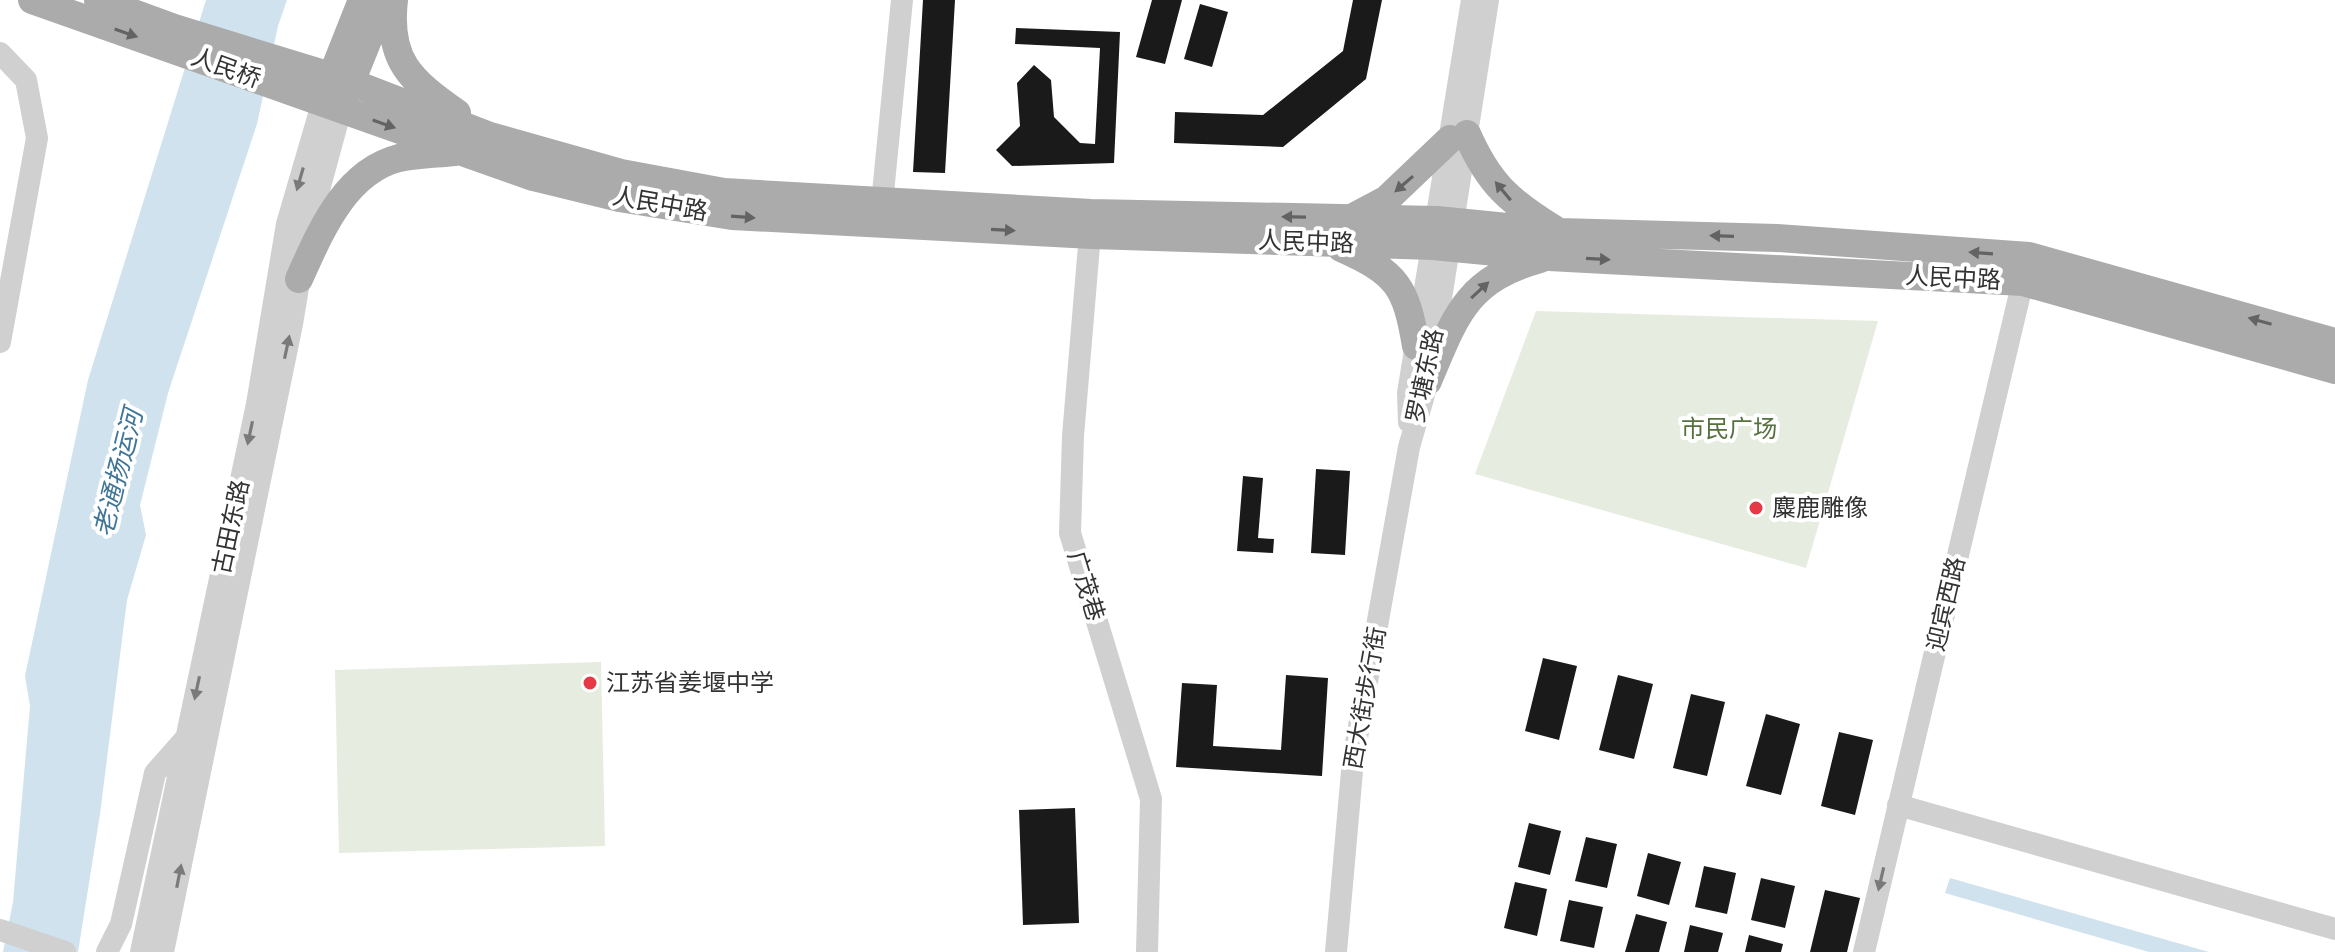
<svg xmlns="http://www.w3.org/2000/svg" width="2335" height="952" viewBox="0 0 2335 952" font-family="Barlow,'Noto Sans SC',sans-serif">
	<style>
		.green { fill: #e6ecdf }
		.water { fill: #cfe2ee }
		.building { fill: #1a1a1a }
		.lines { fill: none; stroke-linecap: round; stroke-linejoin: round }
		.minor { stroke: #d0d0d0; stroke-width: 22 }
		.major { stroke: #ababab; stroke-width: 28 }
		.oneway { fill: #636363 }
		.oneway2 { fill: #7a7a7a }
		.poi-dot { fill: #e63946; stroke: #fff; stroke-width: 3 }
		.labels { text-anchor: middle; stroke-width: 8; stroke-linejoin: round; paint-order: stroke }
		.street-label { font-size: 24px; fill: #333; stroke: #fff }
		.park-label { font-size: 24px; fill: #56703f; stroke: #fff }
		.poi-label { font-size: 24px; fill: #333; stroke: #fff; text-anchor: start }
		.water-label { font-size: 26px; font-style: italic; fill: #3f7597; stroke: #fff }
	</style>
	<rect width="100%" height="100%" fill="#fff"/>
	<path class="green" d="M1536 311 1878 321 1806 568 1475 474Z
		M601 662 605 846 339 853 335 670Z"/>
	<path class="water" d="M206 0H287L278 26 257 124 168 393 140 505 146 535 127 600 100 814 78 952H3L13 902 30 706 25 676 88 380Z
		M1950 878 2209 952H2149L1945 893Z"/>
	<path class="building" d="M923 0H955L945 173 913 172Z
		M1152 0H1182L1165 64 1136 57Z
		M1353 0H1382L1366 79 1283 147 1174 143 1175 112 1263 115 1343 51Z
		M1200 4 1228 12 1212 67 1184 59Z
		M1016 28 1120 32 1114 163 1012 166 996 150 1020 126 1017 83 1034 65 1051 80 1054 117 1080 143 1095 144 1100 48 1015 44Z
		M1316 469 1350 471 1345 555 1311 553Z
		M1243 476 1263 478 1258 538 1274 539 1273 553 1237 551Z
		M1543 658 1577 666 1559 740 1525 731Z
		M1286 675 1328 678 1322 776 1176 767 1182 683 1217 685 1213 746 1281 750Z
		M1618 675 1653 684 1634 759 1599 750Z
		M1691 694 1725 702 1707 776 1673 768Z
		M1766 714 1800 724 1781 795 1746 786Z
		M1839 732 1873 740 1855 815 1821 806Z
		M1075 808 1079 923 1023 925 1019 810Z
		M1529 823 1561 831 1550 875 1518 867Z
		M1586 837 1617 844 1607 888 1575 881Z
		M1648 853 1681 862 1669 905 1637 896Z
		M1704 866 1736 873 1727 914 1695 907Z
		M1761 878 1795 886 1785 928 1751 920Z
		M1515 882 1547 889 1537 936 1504 928Z
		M1825 890 1860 898 1847 952H1810Z
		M1569 900 1603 907 1594 948 1560 941Z
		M1636 914 1667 922 1659 952H1625Z
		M1690 925 1723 933 1718 952H1684Z
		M1749 935 1783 944 1781 952H1745Z"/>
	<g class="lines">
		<path class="minor" d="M0 53 26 80 37 138 0 342
			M884 218 882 203 902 0
			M1091 222 1073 436 1070 533 1151 799 1147 952
			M1409 422 1408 393 1472 0
			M1898 805 2335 929
			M0 930 65 952
			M107 952 121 924 155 773 185 739
			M141 952 257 404 287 224 322 104
			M163 952 292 324 307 234 341 109
			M1336 952 1353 760 1409 447 1428 381 1488 0
			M1864 952 2026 268"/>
		<path class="major" d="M32 0 533 177 619 198 732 216 1092 235 1433 246 1549 257 2023 282 2335 370
			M98 0 174 28 350 82 490 136 621 173 724 192 1091 213 1437 220 1559 232 1777 238 2029 256 2335 342
			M394 0C387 60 410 80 457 113
			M324 96 362 0
			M345 97 384 0
			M1467 134C1489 184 1509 201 1554 229
			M1355 216 1387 199 1450 139
			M1341 248C1397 273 1406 286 1416 346
			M299 279C320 233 344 172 399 158 417 154 437 154 455 152
			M1428 381C1456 315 1466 280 1540 259"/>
	</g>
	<defs><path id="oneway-solid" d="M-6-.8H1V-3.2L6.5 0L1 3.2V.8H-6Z" transform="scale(2)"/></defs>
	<g class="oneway">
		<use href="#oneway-solid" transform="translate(126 33) rotate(19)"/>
		<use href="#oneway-solid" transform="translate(384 124) rotate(19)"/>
		<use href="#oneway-solid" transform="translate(1404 184) rotate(139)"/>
		<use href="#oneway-solid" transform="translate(1503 191) rotate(-130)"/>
		<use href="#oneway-solid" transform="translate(743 217) rotate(4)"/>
		<use href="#oneway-solid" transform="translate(1294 217) rotate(-179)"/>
		<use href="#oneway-solid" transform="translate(1003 230) rotate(3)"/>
		<use href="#oneway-solid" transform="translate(1722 236) rotate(-178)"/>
		<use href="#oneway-solid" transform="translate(1981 253) rotate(-176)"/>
		<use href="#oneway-solid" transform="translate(1598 259) rotate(3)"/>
		<use href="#oneway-solid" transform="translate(1480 290) rotate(-43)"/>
		<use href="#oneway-solid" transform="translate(2260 321) rotate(-164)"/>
	</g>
	<g class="oneway2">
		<use href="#oneway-solid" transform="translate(300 179) rotate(106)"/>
		<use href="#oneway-solid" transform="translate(287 347) rotate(-78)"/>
		<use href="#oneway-solid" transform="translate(250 433) rotate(102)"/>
		<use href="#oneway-solid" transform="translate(197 688) rotate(102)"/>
		<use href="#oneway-solid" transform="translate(179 876) rotate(-79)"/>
		<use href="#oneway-solid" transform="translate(1881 879) rotate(103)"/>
	</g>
	<g class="poi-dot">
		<circle cx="1756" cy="508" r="8"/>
		<circle cx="590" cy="683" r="8"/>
	</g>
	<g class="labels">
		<g class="street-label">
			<text transform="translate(226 68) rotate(20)" y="8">人民桥</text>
			<text transform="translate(660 204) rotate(10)" y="8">人民中路</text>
			<text transform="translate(1306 242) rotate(2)" y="8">人民中路</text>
			<text transform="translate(1953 278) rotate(3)" y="8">人民中路</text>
			<text transform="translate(1425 376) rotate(-78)" y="8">罗塘东路</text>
			<text transform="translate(231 527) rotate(-78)" y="8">古田东路</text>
			<text transform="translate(1086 586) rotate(73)" y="8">广茂巷</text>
			<text transform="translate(1946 604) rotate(-77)" y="8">迎宾西路</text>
			<text transform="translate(1365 698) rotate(-80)" y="8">西大街步行街</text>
		</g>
		<g class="park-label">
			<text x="1729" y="437">市民广场</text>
		</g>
		<g class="poi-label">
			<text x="1772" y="516">麋鹿雕像</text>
			<text x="606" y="691">江苏省姜堰中学</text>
		</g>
		<g class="water-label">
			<text transform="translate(118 473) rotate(-76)" y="9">老通扬运河</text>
		</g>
	</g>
</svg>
